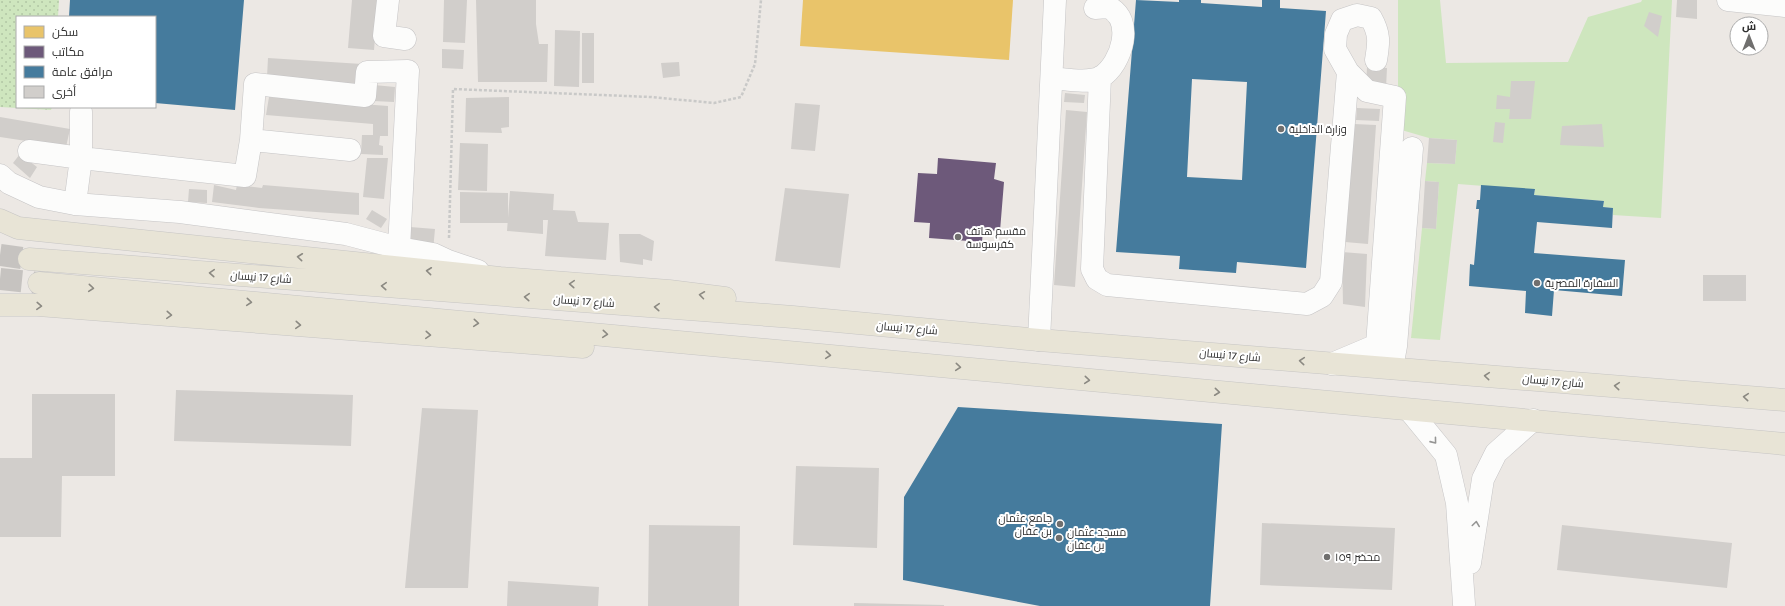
<svg xmlns="http://www.w3.org/2000/svg" width="1785" height="606" viewBox="0 0 1785 606" font-family="Karla,Cairo,sans-serif">
	<style>
		.grass { fill: #cee6be }
		.park { fill: url(#park-dots) }
		.homes { fill: #e9c46a }
		.offices { fill: #6d597a }
		.public { fill: #457b9d; fill-rule: evenodd }
		.building { fill: #d1cecb }
		.lines { fill: none; stroke-linecap: round; stroke-linejoin: round }
		.major-tunnel { stroke: #c6c3c0; stroke-width: 22; stroke-dasharray: 22 11; stroke-linecap: butt }
		.minor-casing { stroke: #c5c4c5; stroke-width: 23 }
		.major-casing { stroke: #c6c5c4; stroke-width: 23 }
		.path { stroke: #c9c9c8; stroke-width: 2.5; stroke-dasharray: 3 2; stroke-linecap: butt }
		.minor { stroke: #fcfcfb; stroke-width: 22 }
		.major { stroke: #e8e4d6; stroke-width: 22 }
		.oneway { stroke: #8b8982 }
		.oneway2 { stroke: #959594 }
		.poi-dot { fill: #706f6e; stroke: #fff; stroke-width: 1.5 }
		.labels { text-anchor: middle; stroke-width: 4; stroke-linejoin: round; paint-order: stroke }
		.poi-label { font-size: 11px; fill: #2e2e2e; stroke: #fff; text-anchor: start }
		.street-label { font-size: 11px; fill: #2e2e2e; stroke: #fff }
	</style>
	<defs>
		<pattern id="park-dots" width="8" height="8" patternUnits="userSpaceOnUse"><rect width="8" height="8" fill="#cee6be"/><path d="M2 2h.1M6 6h.1" fill="none" stroke="#b1c6a4" stroke-width="1.8" stroke-linecap="round"/></pattern>
	</defs>
	<rect width="100%" height="100%" fill="#ece8e4"/>
	<path class="grass" d="M1398 0H1440L1446 63 1568 62 1588 17 1641 2 1642 0H1672L1661 218 1613 215V208L1603 207 1604 201 1534 195 1535 190 1458 184 1440 340 1411 338 1422 228 1436 229 1439 182 1425 181 1427 163 1455 164 1457 140 1429 138 1398 129Z"/>
	<path class="park" d="M0 0H59L58 17H17V107H52L51 110 0 107Z"/>
	<path class="homes" d="M803 0H1013L1009 60 800 46Z"/>
	<path class="offices" d="M938 158 996 163 994 179 1004 182 1000 231 983 230 982 242 929 238 930 223 914 222 918 173 937 174Z"/>
	<path class="public" d="M70 0H244L235 110 155 103V17H69Z
		M1136 0 1179 2V0H1201V3L1262 7V0H1280V8L1326 11 1306 268 1237 262 1236 273 1179 269 1180 256 1116 252ZM1192 79 1247 82 1242 180 1187 177Z
		M1481 185 1535 189 1534 195 1604 201 1603 207 1613 208 1612 228 1537 222 1534 253 1625 260 1622 296 1554 290 1552 316 1525 313 1526 291 1469 286 1470 264 1474 265 1479 209H1476L1477 200H1480Z
		M958 407 1222 424 1210 606H1040L903 580 904 497Z"/>
	<path class="building" d="M352 0H378L374 50 348 48Z
		M444 0H467L465 43 443 42Z
		M476 0H536V24L539 44H548L547 82H478Z
		M1677 0H1697V19L1676 17Z
		M1649 12 1662 16 1658 37 1644 26Z
		M555 30 580 31 579 87 554 86Z
		M582 33H594V83H582Z
		M442 49 464 50 463 69 442 68Z
		M268 58 362 64 361 85 267 77Z
		M679 62 680 76 663 78 661 63Z
		M1367 67 1387 68 1386 88 1366 87Z
		M1511 81H1535L1531 119H1509L1510 109H1496L1497 95 1510 97Z
		M374 85 395 87 394 102 373 101Z
		M1065 93 1085 95 1084 103 1064 102Z
		M269 97 388 106V136H380L379 145 383 146V155L361 154 362 135H373V124L266 115Z
		M509 97V127L501 128 502 133 465 132 466 98Z
		M795 103 820 105 815 151 791 149Z
		M1357 108 1380 109 1379 121 1356 120Z
		M1066 110 1087 112 1075 287 1054 285Z
		M0 117 70 129 66 147 0 137Z
		M1495 122 1505 123 1503 143 1493 142Z
		M1354 124 1376 125 1368 244 1345 242Z
		M1602 124 1604 147 1560 145 1562 126Z
		M1429 138 1457 140 1455 164 1427 163Z
		M460 143 488 144 487 191 458 190Z
		M20 154 37 167 30 178 13 163Z
		M367 158H388L384 199 363 197Z
		M1425 181 1439 182 1436 229 1422 228Z
		M214 185 236 190 237 185 262 188 263 185 359 193V215L259 208 212 202Z
		M785 188 849 194 840 268 775 261Z
		M189 189 207 190V203L188 202Z
		M510 191 554 194 553 210 575 211 578 222 609 223 606 260 545 256 548 220H543V234L507 231Z
		M460 192 508 193V223H460Z
		M372 210 387 219 381 228 366 219Z
		M410 227 435 229 432 261 409 241Z
		M619 234H640L654 241 652 261 643 259V265L620 262Z
		M1342 252 1367 254 1365 307 1343 304Z
		M1703 275H1746V301H1703Z
		M176 390 353 395 351 446 174 441Z
		M32 394H115V476H62L61 537H0V458H32Z
		M422 408 478 410 468 588H405Z
		M796 466 879 468 877 548 793 545Z
		M1262 523 1395 528 1392 590 1260 585Z
		M649 525 740 526 739 606H648Z
		M1562 525 1732 543 1727 588 1557 570Z
		M508 581 599 587 598 606H507Z
		M854 603 944 605V606H854Z"/>
	<g class="lines">
		<path class="major-tunnel" d="M0 255 29 259
			M0 279 39 283"/>
		<defs>
			<path id="minor" d="M388 0 384 36 405 39
				M1728 0 1785 6
				M1376 60C1379 42 1380 34 1371 18L1357 15 1342 20 1336 34 1335 49 1348 72 1367 91 1395 97 1377 345 1392 368
				M1100 77 1092 269 1097 279 1107 285 1307 304 1322 296 1331 282 1348 72
				M1052 78C1066 79 1088 84 1101 77 1122 64 1135 19 1108 7L1095 8
				M251 140 255 84 365 96 367 72 408 71 399 248
				M29 151 81 158V112
				M0 175 9 183 39 197 75 204 180 212 346 234 399 248 433 254 448 261 478 271
				M75 204 81 158 245 176 251 140 350 150
				M1039 340 1055 0
				M1332 364 1377 345
				M1392 368 1396 346 1412 148
				M1410 411 1446 455 1457 503 1464 604
				M1470 563 1483 479 1496 453 1533 420"/>
			<path id="major" d="M0 220 18 228 500 278 669 291 725 298
				M29 259 793 317 1039 340 1785 400
				M39 283 1785 444
				M0 305H38L583 347"/>
		</defs>
		<use href="#minor" class="minor-casing"/>
		<use href="#major" class="major-casing"/>
		<path class="path" d="M449 238 453 89 651 97 714 103 741 97 755 64 761 0"/>
		<use href="#minor" class="minor"/>
		<use href="#major" class="major"/>
	</g>
	<defs><path id="oneway-chevron" d="M-2-3.5L2.5 0L-2 3.5" fill="none" stroke-width="1.6" stroke-linecap="round" stroke-linejoin="round"/></defs>
	<g class="oneway">
		<use href="#oneway-chevron" transform="translate(300 257) rotate(-174)"/>
		<use href="#oneway-chevron" transform="translate(429 271) rotate(-174)"/>
		<use href="#oneway-chevron" transform="translate(212 273) rotate(-176)"/>
		<use href="#oneway-chevron" transform="translate(572 284) rotate(-176)"/>
		<use href="#oneway-chevron" transform="translate(384 286) rotate(-176)"/>
		<use href="#oneway-chevron" transform="translate(91 288) rotate(5)"/>
		<use href="#oneway-chevron" transform="translate(702 295) rotate(-172)"/>
		<use href="#oneway-chevron" transform="translate(527 297) rotate(-176)"/>
		<use href="#oneway-chevron" transform="translate(249 302) rotate(5)"/>
		<use href="#oneway-chevron" transform="translate(39 306) rotate(3)"/>
		<use href="#oneway-chevron" transform="translate(657 307) rotate(-176)"/>
		<use href="#oneway-chevron" transform="translate(169 315) rotate(4)"/>
		<use href="#oneway-chevron" transform="translate(476 323) rotate(5)"/>
		<use href="#oneway-chevron" transform="translate(298 325) rotate(4)"/>
		<use href="#oneway-chevron" transform="translate(605 334) rotate(5)"/>
		<use href="#oneway-chevron" transform="translate(428 335) rotate(4)"/>
		<use href="#oneway-chevron" transform="translate(828 355) rotate(5)"/>
		<use href="#oneway-chevron" transform="translate(1302 361) rotate(-175)"/>
		<use href="#oneway-chevron" transform="translate(958 367) rotate(5)"/>
		<use href="#oneway-chevron" transform="translate(1487 376) rotate(-175)"/>
		<use href="#oneway-chevron" transform="translate(1087 380) rotate(5)"/>
		<use href="#oneway-chevron" transform="translate(1617 386) rotate(-175)"/>
		<use href="#oneway-chevron" transform="translate(1217 392) rotate(6)"/>
		<use href="#oneway-chevron" transform="translate(1746 397) rotate(-175)"/>
	</g>
	<g class="oneway2">
		<use href="#oneway-chevron" transform="translate(1434 441) rotate(51)"/>
		<use href="#oneway-chevron" transform="translate(1476 524) rotate(-82)"/>
	</g>
	<g class="poi-dot">
		<circle cx="1281" cy="129" r="4"/>
		<circle cx="958" cy="237" r="4"/>
		<circle cx="1537" cy="283" r="4"/>
		<circle cx="1060" cy="524" r="4"/>
		<circle cx="1059" cy="538" r="4"/>
		<circle cx="1327" cy="557" r="4"/>
	</g>
	<g class="labels">
		<g class="poi-label">
			<text x="1289" y="133">وزارة الداخلية</text>
			<text x="966" y="235">مقسم هاتف<tspan x="966" dy="13">كفرسوسة</tspan></text>
			<text x="1545" y="287">السفارة المصرية</text>
			<text x="1052" y="522" text-anchor="end">جامع عثمان<tspan x="1052" dy="13">بن عفان</tspan></text>
			<text x="1067" y="536">مسجد عثمان<tspan x="1067" dy="13">بن عفان</tspan></text>
			<text x="1335" y="561">محضر ١٥٩</text>
		</g>
		<g class="street-label">
			<text transform="translate(261 277) rotate(4)" y="4">شارع 17 نيسان</text>
			<text transform="translate(584 301) rotate(4)" y="4">شارع 17 نيسان</text>
			<text transform="translate(907 328) rotate(5)" y="4">شارع 17 نيسان</text>
			<text transform="translate(1230 355) rotate(5)" y="4">شارع 17 نيسان</text>
			<text transform="translate(1553 381) rotate(5)" y="4">شارع 17 نيسان</text>
		</g>
	</g>
	<rect x="16" y="16" width="140" height="92" fill="#ffffff" stroke="#ababab"/>
	<rect x="24" y="26" width="20" height="12" fill="#e9c46a" stroke="#ababab"/>
	<text x="52" y="36" font-size="12" fill="#2e2e2e">سكن</text>
	<rect x="24" y="46" width="20" height="12" fill="#6d597a" stroke="#ababab"/>
	<text x="52" y="56" font-size="12" fill="#2e2e2e">مكاتب</text>
	<rect x="24" y="66" width="20" height="12" fill="#457b9d" stroke="#ababab"/>
	<text x="52" y="76" font-size="12" fill="#2e2e2e">مرافق عامة</text>
	<rect x="24" y="86" width="20" height="12" fill="#d1cecb" stroke="#ababab"/>
	<text x="52" y="96" font-size="12" fill="#2e2e2e">أخرى</text>
	<g transform="translate(1749 36)"><circle r="19" fill="#ffffff" stroke="#ababab"/>
	<path d="M0-3L7 15L0 10L-7 15Z" fill="#706f6e"/>
	<text y="-6" font-size="11" font-weight="bold" text-anchor="middle" fill="#2e2e2e">ش</text>
	</g>
</svg>
